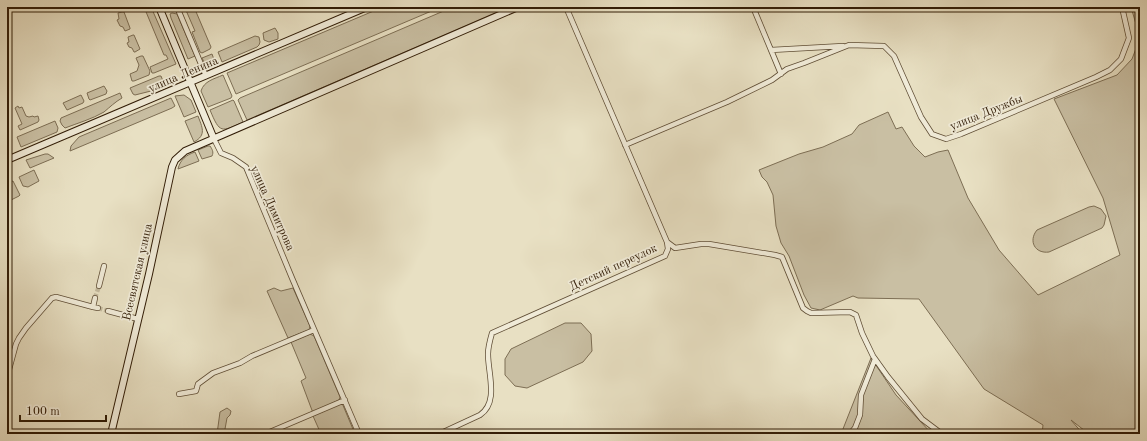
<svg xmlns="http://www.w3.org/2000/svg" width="1147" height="441" viewBox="0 0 1147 441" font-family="'Old Standard TT',serif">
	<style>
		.green { fill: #c9bfa3; stroke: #7d6e54 }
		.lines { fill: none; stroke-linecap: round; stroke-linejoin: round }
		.street-tunnel { stroke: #c3b99d; stroke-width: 4.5; stroke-dasharray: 4.5 2; stroke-linecap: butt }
		.street-casing { stroke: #5f4d35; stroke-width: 6 }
		.secondary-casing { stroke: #311c06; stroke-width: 8 }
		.street { stroke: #f0ebd8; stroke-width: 4.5 }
		.secondary { stroke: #f0ebd8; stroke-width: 6 }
		.labels { text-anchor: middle; stroke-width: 3.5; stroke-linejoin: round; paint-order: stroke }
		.street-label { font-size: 12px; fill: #311c06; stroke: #f0ebd8 }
	</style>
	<rect width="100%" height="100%" fill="#e8e0c3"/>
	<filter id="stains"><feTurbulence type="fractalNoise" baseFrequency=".005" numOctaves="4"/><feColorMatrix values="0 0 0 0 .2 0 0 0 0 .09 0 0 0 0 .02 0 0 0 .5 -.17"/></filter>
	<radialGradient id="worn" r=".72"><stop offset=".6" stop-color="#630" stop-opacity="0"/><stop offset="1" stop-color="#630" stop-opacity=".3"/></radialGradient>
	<path class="green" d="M144 7H151L176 64 154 73H152L150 67 168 59 166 55H164Z
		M183 7H194L211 47 210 49 202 53 200 52 192 32 195 31 185 8Z
		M383 7H441L236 94 227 73Z
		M453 7H510L247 120 238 100 240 98Z
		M1131 7H1140V434H1089L1071 420 1083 434H1042L1043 425 984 389 919 299 858 298 853 296 820 310 811 308 804 295 789 256 781 243 776 226 773 195 767 182 762 177 759 170 799 154 823 147 852 134 859 125 888 112 896 129 902 127 914 146 925 157 938 152 948 150 968 198 999 250 1038 295 1120 255 1103 198 1054 99 1117 75 1132 59 1140 38Z
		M122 12H124L130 28V29L125 31 123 27 120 26 117 20 119 19 118 13Z
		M172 13 177 14 195 56 188 59 171 18 170 14Z
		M275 28 278 33V39L269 42 264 40 263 33Z
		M133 35H134L140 49 135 52H134L132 48 129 47 127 43 129 42 128 37Z
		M255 36 259 37 260 42 259 45 257 47 222 62 218 52Z
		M212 54 216 65 208 67 206 66 202 58Z
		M141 56H143L150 71 149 75 134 81H132L130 74 137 71 139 65 136 58Z
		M223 75 232 96 231 98 208 107 201 91C204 81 214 79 223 75Z
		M159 76H161L165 86 155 90 135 95 133 94 130 88Z
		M104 86 107 91 106 94 90 100 89 99 87 93Z
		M120 93 122 98C115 102 110 107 104 112 92 119 78 123 65 128L62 125 60 121 61 118Z
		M81 95 84 101 83 103 67 110 63 103Z
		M184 95 191 100 196 112 184 117 175 96Z
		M171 98 175 106 172 108 70 151 71 146 79 137Z
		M233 100 234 101 243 122C221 132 220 134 210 110Z
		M18 106 19 108 22 107 26 116 29 117 33 116 34 117 38 116 39 120 38 122 20 130 18 126 22 124 15 108Z
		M198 116C202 127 207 135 194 142L185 121Z
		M55 121 58 128 57 132 21 147 17 137Z
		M208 146H210C212 149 214 152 212 156L202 159 198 150Z
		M195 152 199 161 178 169C180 160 186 155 195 152Z
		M45 154H48L54 158 30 168 26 160Z
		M34 170 39 181 28 187 23 186 19 177Z
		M13 181 20 195 19 196 7 202V183Z
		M1094 206 1101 209 1106 216 1104 225 1102 228 1049 252C1035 254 1028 241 1037 230L1089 207Z
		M274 288 281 291 293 288 310 326 309 330 288 338 267 291Z
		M565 323H581L591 334 592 351 583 362 527 388 515 386 505 375V359L511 349Z
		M310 334 314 336 340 397 339 400 313 413 301 381 306 378 291 342Z
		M871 358 896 395 932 434H841Z
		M342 403 355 434H321L313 416Z
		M227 408 231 411 230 415 227 418 225 429 227 434H217L220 412Z"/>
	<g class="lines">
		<path class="street-tunnel" d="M95 298 99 286
			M98 308 108 311"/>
		<defs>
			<path id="street" d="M177 7 206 76
				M753 7 781 74
				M771 50 843 46
				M214 139 221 153 233 158 246 167 292 278 359 434
				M625 145 727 102 772 80 787 69 804 63 849 45 884 46 894 56 921 117 932 134 946 139 961 134 1096 77 1110 70 1121 59 1129 38 1122 7
				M667 242 675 248 701 244H709L775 255 782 257 803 308 807 311 811 313 850 312 856 315 862 333 873 356 888 377 922 419 942 434
				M99 286 104 266
				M95 298 93 307 98 308
				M108 311 138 319
				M7 377 16 344 19 338 26 328 52 298 56 297 93 307
				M179 394 196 391 198 384 213 373 240 363 252 356 314 330
				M265 434 345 400
				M439 434 480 415C499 402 488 374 488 354 488 347 490 340 492 333L665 256 668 249 667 242 566 7
				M850 434 855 428 860 415 861 395 875 359"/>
			<path id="secondary" d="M159 7 214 139
				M7 160 367 7
				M111 434 149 274 172 167 175 160 185 151 518 7"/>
		</defs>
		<use href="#street" class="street-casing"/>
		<use href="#secondary" class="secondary-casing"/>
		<use href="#street" class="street"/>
		<use href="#secondary" class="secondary"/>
	</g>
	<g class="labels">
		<g class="street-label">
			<text transform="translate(183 74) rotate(-23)" y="4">улица Ленина</text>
			<text transform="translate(986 112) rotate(-22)" y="4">улица Дружбы</text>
			<text transform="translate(273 208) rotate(66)" y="4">улица Димитрова</text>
			<text transform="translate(613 267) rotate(-25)" y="4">Детский переулок</text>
			<text transform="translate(137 272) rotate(-77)" y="4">Всесвятская улица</text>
		</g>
	</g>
	<rect width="1147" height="441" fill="none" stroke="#e8e0c3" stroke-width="24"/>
	<rect x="8" y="8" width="1131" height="425" fill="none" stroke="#311c06" stroke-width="2"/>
	<rect x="12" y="12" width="1123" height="417" fill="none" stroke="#311c06"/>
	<path d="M20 415v6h86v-6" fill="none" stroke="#311c06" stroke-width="2"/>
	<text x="26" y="415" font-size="12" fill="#311c06" stroke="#f0ebd8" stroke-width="3" paint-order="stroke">100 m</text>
	<rect width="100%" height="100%" filter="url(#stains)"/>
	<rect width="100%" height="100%" fill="url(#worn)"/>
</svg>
